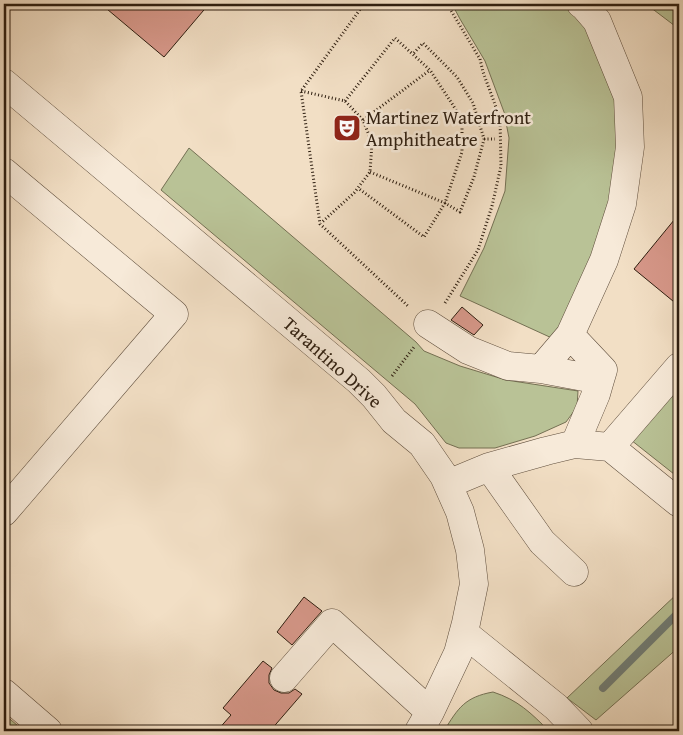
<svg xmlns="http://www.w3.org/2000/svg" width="683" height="735" viewBox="0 0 683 735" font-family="'Gentium Book Plus',serif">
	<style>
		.green { fill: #b9c296; stroke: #747053 }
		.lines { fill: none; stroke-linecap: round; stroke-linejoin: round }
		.stream { stroke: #707d76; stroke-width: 8 }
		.building { fill: #d7988a; stroke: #2e1e10 }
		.minor-casing { stroke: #5f4e3d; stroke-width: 29 }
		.path { stroke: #2e1e10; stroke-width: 3; stroke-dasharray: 1 2.5; stroke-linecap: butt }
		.minor { stroke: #f7ead9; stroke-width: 28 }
		.labels { text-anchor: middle; stroke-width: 5; stroke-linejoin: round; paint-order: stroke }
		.poi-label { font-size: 19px; fill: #2e1e10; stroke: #f7ead9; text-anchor: start }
		.street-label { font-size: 19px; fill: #2e1e10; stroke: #f7ead9 }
	</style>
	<rect width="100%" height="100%" fill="#f2dfc5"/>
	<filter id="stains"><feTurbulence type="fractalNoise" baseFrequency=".004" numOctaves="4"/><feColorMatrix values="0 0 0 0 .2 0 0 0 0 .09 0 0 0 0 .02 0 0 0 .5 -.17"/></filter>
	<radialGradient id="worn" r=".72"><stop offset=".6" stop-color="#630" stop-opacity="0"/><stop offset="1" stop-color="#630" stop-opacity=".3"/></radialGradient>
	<path class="green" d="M452 4H564L579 9 624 113 610 218 554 339 460 296 484 248 505 191 509 138 504 112 485 61 460 19Z
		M646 4H679V29Z
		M189 148 416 342 424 351 460 366 506 380 578 391 577 407 566 422 535 436 495 448H459L446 443 415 404 161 190Z
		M679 375V478L631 440Z
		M679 592V647L596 720 567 698Z
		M493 692C518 700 531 713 549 731H444C458 708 465 697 493 692Z
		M4 714 24 731H4Z"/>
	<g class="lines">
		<path class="stream" d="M603 688 679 612"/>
	</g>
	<path class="building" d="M101 4H209L164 57Z
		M679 214V306L634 269Z
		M462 307 483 325 474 335 451 320Z
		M304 597 322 611 292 645 277 632Z
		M263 661 272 668 269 675V683L274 690 281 693H289L295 689 302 694 270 731H217L231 715 223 708Z"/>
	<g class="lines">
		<defs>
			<path id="minor" d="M4 83 359 381 374 396 394 421 422 444 444 476 460 512 470 550 474 584 466 623 458 653 430 712 419 731
				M4 172 174 314 4 512
				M428 324 468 350 508 366 541 369 600 380 596 394 575 444
				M570 335 603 370 600 380
				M541 369 570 335 604 260 622 204 630 147 628 97 597 21 584 6 581 4
				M610 447 679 367
				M489 467 542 542 574 572
				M448 484 489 467 546 451 575 444 610 447 679 503
				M464 633 556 707 579 731
				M284 678 332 623 430 712
				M4 693 48 731"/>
		</defs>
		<use href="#minor" class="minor-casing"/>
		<path class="path" d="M364 4 301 91 320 224 409 307
			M301 91 345 101 363 120 372 143 370 172 354 193 321 223
			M345 101 395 38 430 70 462 119V152L445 203 424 237 358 188
			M363 120 430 70
			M484 139H495
			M370 172 445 203 460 212 474 177 484 139 473 103 457 77 423 43 413 54
			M445 303 478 250 492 206 501 166 500 118 483 72 480 59 447 4
			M392 376 414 347"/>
		<use href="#minor" class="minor"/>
	</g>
	<defs>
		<symbol id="theatre-square" viewBox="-11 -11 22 22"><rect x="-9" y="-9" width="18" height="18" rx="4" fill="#8f2418" stroke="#f7ead9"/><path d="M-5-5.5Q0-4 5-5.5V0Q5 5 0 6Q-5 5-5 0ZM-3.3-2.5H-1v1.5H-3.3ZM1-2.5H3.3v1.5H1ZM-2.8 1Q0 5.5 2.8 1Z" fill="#fff"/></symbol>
	</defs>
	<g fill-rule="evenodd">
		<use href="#theatre-square" x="331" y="112" width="32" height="32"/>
	</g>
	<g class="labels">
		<g class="poi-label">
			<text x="366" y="124">Martinez Waterfront<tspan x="366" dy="22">Amphitheatre</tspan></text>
		</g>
		<g class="street-label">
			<text transform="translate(333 362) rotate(42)" y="7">Tarantino Drive</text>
		</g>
	</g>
	<rect width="683" height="735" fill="none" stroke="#f2dfc5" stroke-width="20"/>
	<rect x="5" y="5" width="673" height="725" fill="none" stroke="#2e1e10" stroke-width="2.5"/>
	<rect x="10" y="10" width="663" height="715" fill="none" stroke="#2e1e10"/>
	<rect width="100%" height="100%" filter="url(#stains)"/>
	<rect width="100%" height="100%" fill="url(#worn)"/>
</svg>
